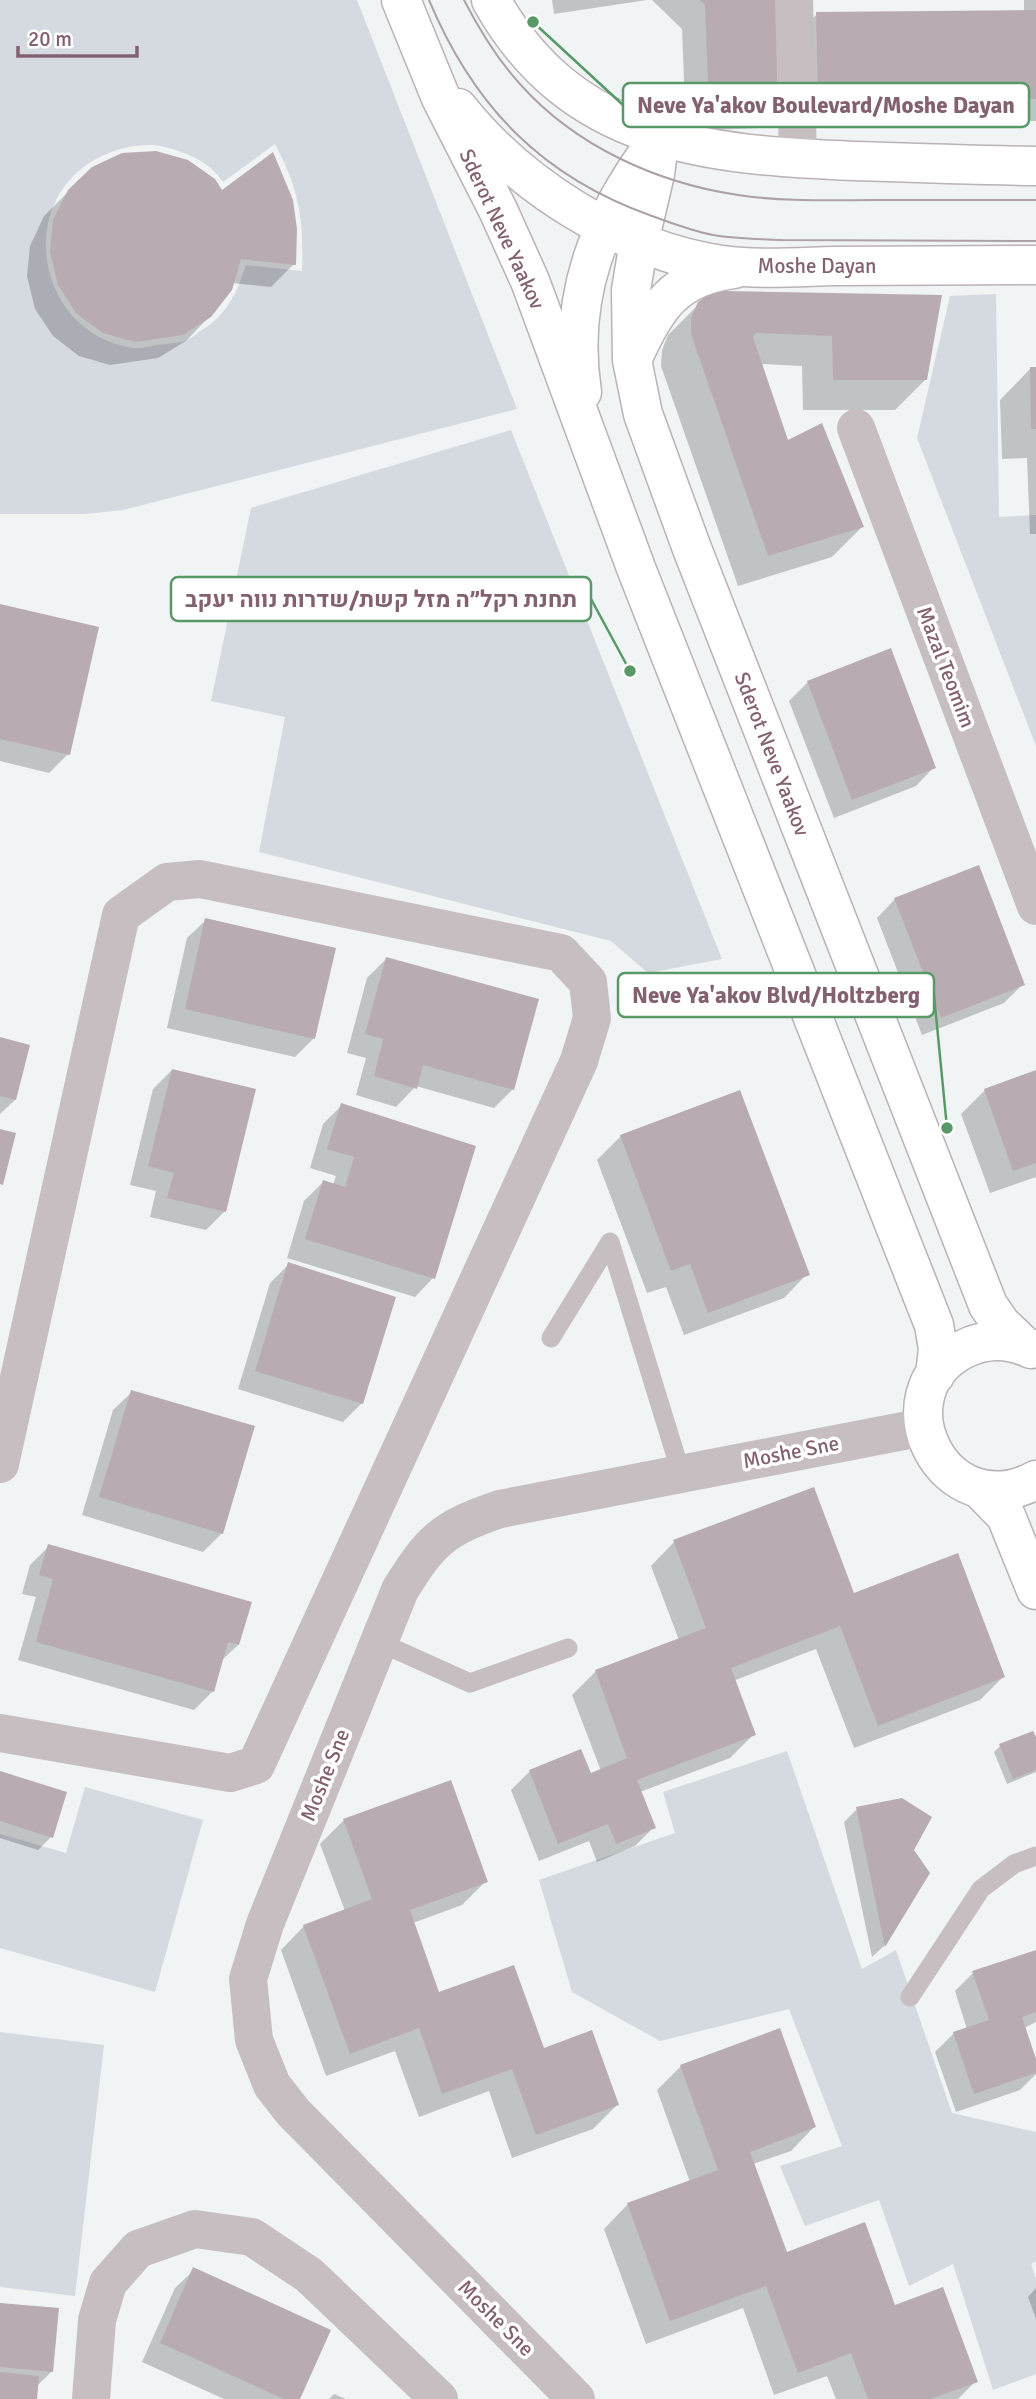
<svg xmlns="http://www.w3.org/2000/svg" width="1036" height="2399" viewBox="0 0 1036 2399" font-family="Signika,Heebo,sans-serif">
	<style>
		.green { fill: #d5d9e0; fill-rule: evenodd }
		.shadow { fill: #0003 }
		.building { fill: #b8abb2 }
		.lines { fill: none; stroke-linecap: round; stroke-linejoin: round }
		.secondary-casing { stroke: #bbb1b6; stroke-width: 41 }
		.lane { stroke: #c7bec2; stroke-width: 19 }
		.street { stroke: #c7bec2; stroke-width: 38 }
		.secondary { stroke: #fff; stroke-width: 38 }
		.tram { stroke: #ada1a7; stroke-width: 2 }
		.labels { text-anchor: middle; stroke-width: 7; stroke-linejoin: round; paint-order: stroke }
		.street-label { font-size: 21px; fill: #836171; stroke: #fff }
		.leader { fill: none; stroke: #589967; stroke-width: 2.5 }
		.callout-dot { fill: #589967; stroke: #fff; stroke-width: 2.5 }
		.callout { fill: #fff; stroke: #589967; stroke-width: 2.5 }
		.callout-label { font-size: 23px; text-anchor: middle; font-weight: bold; fill: #836171 }
	</style>
	<rect width="100%" height="100%" fill="#f0f4f4"/>
	<path class="green" d="M0 0H357L517 409 123 510 85 514H0ZM275 144C299 189 304 219 302 271L246 265C236 295 227 315 199 332 195 335 190 339 185 341 179 343 171 343 164 344 155 345 142 349 133 348 35 334 12 196 104 155 122 147 145 142 165 147 188 153 210 162 223 182Z
		M996 294 999 517 1036 515V746L917 438 950 296Z
		M511 430 722 959 648 973 611 941 259 852 285 717 211 701 251 508Z
		M787 1751 862 1969 896 1950 952 2113 1036 2132V2261L1031 2264 1036 2279V2374L993 2390 953 2264 909 2286 879 2200 805 2226 780 2166 842 2146 789 2009 660 2041 572 1992 539 1880 675 1833 663 1792Z
		M85 1787 203 1820 155 1992 0 1948V1834L66 1853Z
		M0 2032 104 2045 75 2296 0 2287Z"/>
	<path class="shadow" d="M552 0H647L554 14Z
		M652 0H779L782 105 759 128 686 131 682 29Z
		M1024 0H1036V121L795 124 794 38 817 14 1024 12Z
		M69 191 221 193 294 264 271 287 232 283 210 316 186 341 158 358 110 365 79 356 53 336 35 309 27 276 30 246 44 216Z
		M940 296 925 380 895 410H803L802 366 761 364 787 442 862 527 832 557 738 586 661 366 662 350 668 335 700 303Z
		M1030 369H1036V534H1030L1027 458 1002 459 1000 400Z
		M0 606 68 754 49 773 0 761Z
		M808 682 934 767 916 786 834 818 789 701Z
		M895 899 1023 984 1004 1003 922 1035 877 918Z
		M206 920 314 1038 295 1057 167 1028 187 938Z
		M386 959 513 1089 494 1108 416 1086 396 1107 356 1095 366 1058 347 1053 367 978Z
		M0 1039 15 1100 0 1114Z
		M172 1070 225 1211 206 1230 150 1217 156 1191 130 1185 153 1089Z
		M1036 1072V1177L990 1193 961 1114 985 1090Z
		M342 1105 433 1278 415 1297 287 1258 304 1201 323 1182 333 1185 336 1176 310 1168 323 1124Z
		M621 1136 807 1274 784 1298 684 1335 666 1287 647 1293 597 1160Z
		M289 1264 362 1403 343 1422 238 1389 270 1283Z
		M132 1392 222 1533 203 1552 82 1515 113 1410Z
		M674 1542 853 1595 1003 1677 980 1700 854 1748 816 1649 733 1681 754 1734 730 1758 640 1792 654 1827 635 1846 597 1862 589 1841 539 1861 511 1790 530 1771 590 1775 601 1771 572 1695 596 1671 679 1640 651 1566Z
		M49 1546 238 1645 221 1661 213 1691 194 1710 18 1660 36 1597 22 1594 30 1565Z
		M1036 1742V1772L1007 1784 994 1752 1000 1746Z
		M0 1773 51 1837 38 1850 0 1838Z
		M857 1809 912 1850 928 1873 884 1946 872 1957 844 1822Z
		M344 1820 486 1881 462 1905 413 1923 438 1994 543 2050 617 2105 593 2129 512 2158 489 2091 419 2117 395 2051 326 2076 281 1950 304 1926 345 1911 320 1844Z
		M1036 1952V2022L1024 2028 1036 2064V2074L1020 2090 956 2112 935 2052 954 2033 967 2029 955 1991 973 1973Z
		M681 2066 814 2127 791 2151 753 2164 786 2254 976 2381 958 2399H836L827 2376 774 2395 743 2308 646 2344 604 2229 627 2205 690 2182 657 2090Z
		M194 2270 298 2399H224L142 2362 175 2288Z
		M1036 2288V2319L1028 2297Z
		M0 2305 52 2371 37 2386 35 2399H0Z
		M334 2394 346 2399H329Z"/>
	<path class="building" d="M700 0H780L784 105 709 108 705 5Z
		M1036 10V99L818 101 816 12Z
		M156 151 188 160 215 179 222 190 273 152 293 200 297 229 296 265 241 259 232 290 211 317 183 335 135 342 103 333 76 313 58 285 50 252 53 220 68 190 92 167 122 153Z
		M724 291 942 295 927 380H833L832 336 756 333 753 337 788 440 822 423 864 527 768 556 691 334V318L698 302 711 293Z
		M1030 367H1036V429H1031Z
		M0 604 99 627 70 755 0 739Z
		M891 648 936 768 852 800 807 681Z
		M979 865 1025 985 941 1018 894 898Z
		M205 918 336 948 315 1039 185 1009Z
		M386 957 539 999 514 1090 423 1065 417 1089 374 1076 383 1039 365 1034Z
		M0 1037 30 1045 16 1100 0 1096Z
		M172 1069 256 1089 226 1212 167 1198 174 1173 148 1166Z
		M1036 1070V1163L1013 1171 984 1089Z
		M740 1090 810 1275 708 1313 690 1264 671 1271 620 1135Z
		M341 1103 476 1146 435 1279 305 1239 323 1180 345 1187 354 1157 327 1149Z
		M0 1129 16 1133 3 1185 0 1184Z
		M288 1262 396 1297 363 1404 255 1371Z
		M131 1390 255 1426 223 1534 99 1497Z
		M814 1487 854 1593 958 1553 1005 1677 878 1726 840 1626 731 1668 756 1735 637 1780 656 1828 616 1844 608 1824 558 1844 529 1770 581 1749 591 1773 627 1758 595 1670 706 1628 673 1540Z
		M48 1544 252 1602 239 1645 228 1642 214 1692 36 1642 53 1579 39 1575Z
		M1033 1731 1036 1737V1770L1013 1779 999 1744Z
		M0 1771 67 1792 53 1838 0 1821Z
		M451 1780 488 1882 410 1910 439 1992 514 1965 544 2048 592 2030 619 2105 536 2135 512 2069 442 2094 419 2028 350 2054 303 1925 372 1899 343 1819Z
		M902 1798 932 1817 914 1850 930 1873 885 1947 856 1807Z
		M1036 1950V2012L1022 2017 1036 2059V2073L974 2094 953 2032 989 2020 972 1971Z
		M780 2028 816 2127 750 2152 787 2252 865 2222 895 2305 943 2287 978 2382 930 2399H868L851 2353 798 2373 766 2286 670 2321 627 2203 718 2170 680 2065Z
		M193 2267 331 2330 300 2399H284L160 2343Z
		M0 2303 59 2308 53 2372 0 2367Z
		M0 2372 39 2376 37 2399H0Z"/>
	<g class="lines">
		<defs>
			<path id="secondary" d="M401 0 441 98 498 210 530 281 636 568 934 1325 938 1349 935 1375
				M491 0C571 144 707 155 855 161 915 163 976 165 1036 166
				M458 108C521 187 621 250 722 265 759 270 797 267 834 266 901 266 969 265 1036 265
				M660 137 655 174 639 242 631 290 632 360 643 414 691 546 988 1305 1001 1324 1023 1345
				M633 358C656 306 675 277 734 269
				M582 392C567 295 600 217 656 142
				M1031 1349C1010 1339 986 1338 964 1349 876 1394 944 1529 1036 1480
				M980 1489 1006 1516 1036 1590"/>
		</defs>
		<use href="#secondary" class="secondary-casing"/>
		<path class="lane" d="M551 1338 610 1242 681 1473
			M379 1642 470 1683 568 1648
			M910 1997 981 1889 1014 1864 1036 1856"/>
		<path class="street" d="M794 0 798 158
			M856 428 1036 906
			M0 1464 121 915 167 882 200 879 561 953 588 982 592 1018 579 1061 256 1765 230 1773 0 1733
			M91 2399 97 2320 108 2283 138 2249 195 2229 252 2237 309 2275 439 2399
			M576 2399 293 2112 272 2085 254 2040 248 1979 265 1924 400 1590C431 1540 443 1528 500 1509L924 1427"/>
		<use href="#secondary" class="secondary"/>
		<path class="tram" d="M429 0C474 107 542 177 652 216 671 223 692 231 713 235 736 239 759 239 782 240L1036 241
			M464 0C479 29 497 59 520 84 575 146 657 183 738 195 784 202 831 200 876 200 930 200 983 200 1036 200"/>
	</g>
	<g class="labels">
		<g class="street-label">
			<text transform="translate(502 229) rotate(65)" y="7">Sderot Neve Yaakov</text>
			<text x="817" y="273">Moshe Dayan</text>
			<text transform="translate(946 667) rotate(69)" y="7">Mazal Teomim</text>
			<text transform="translate(772 754) rotate(69)" y="7">Sderot Neve Yaakov</text>
			<text transform="translate(791 1452) rotate(-11)" y="7">Moshe Sne</text>
			<text transform="translate(325 1775) rotate(-68)" y="7">Moshe Sne</text>
			<text transform="translate(496 2318) rotate(45)" y="7">Moshe Sne</text>
		</g>
	</g>
	<path class="leader" d="M533 22L623 105M630 671L591 599M947 1128L934 995"/>
	<g class="callout-dot">
		<circle cx="533" cy="22" r="7"/>
		<circle cx="630" cy="671" r="7"/>
		<circle cx="947" cy="1128" r="7"/>
	</g>
	<g class="callout">
		<rect x="623" y="83" width="406" height="44" rx="7"/>
		<rect x="171" y="577" width="420" height="44" rx="7"/>
		<rect x="618" y="973" width="316" height="44" rx="7"/>
	</g>
	<g class="callout-label">
		<text x="826" y="113">Neve Ya'akov Boulevard/Moshe Dayan</text>
		<text x="381" y="607">תחנת רקל״ה מזל קשת/שדרות נווה יעקב</text>
		<text x="776" y="1003">Neve Ya'akov Blvd/Holtzberg</text>
	</g>
	<path d="M18 46v10h119v-10" fill="none" stroke="#836171" stroke-width="3.5"/>
	<text x="28" y="46" font-size="21" fill="#836171" stroke="#ffffff" stroke-width="5" paint-order="stroke">20 m</text>
</svg>
